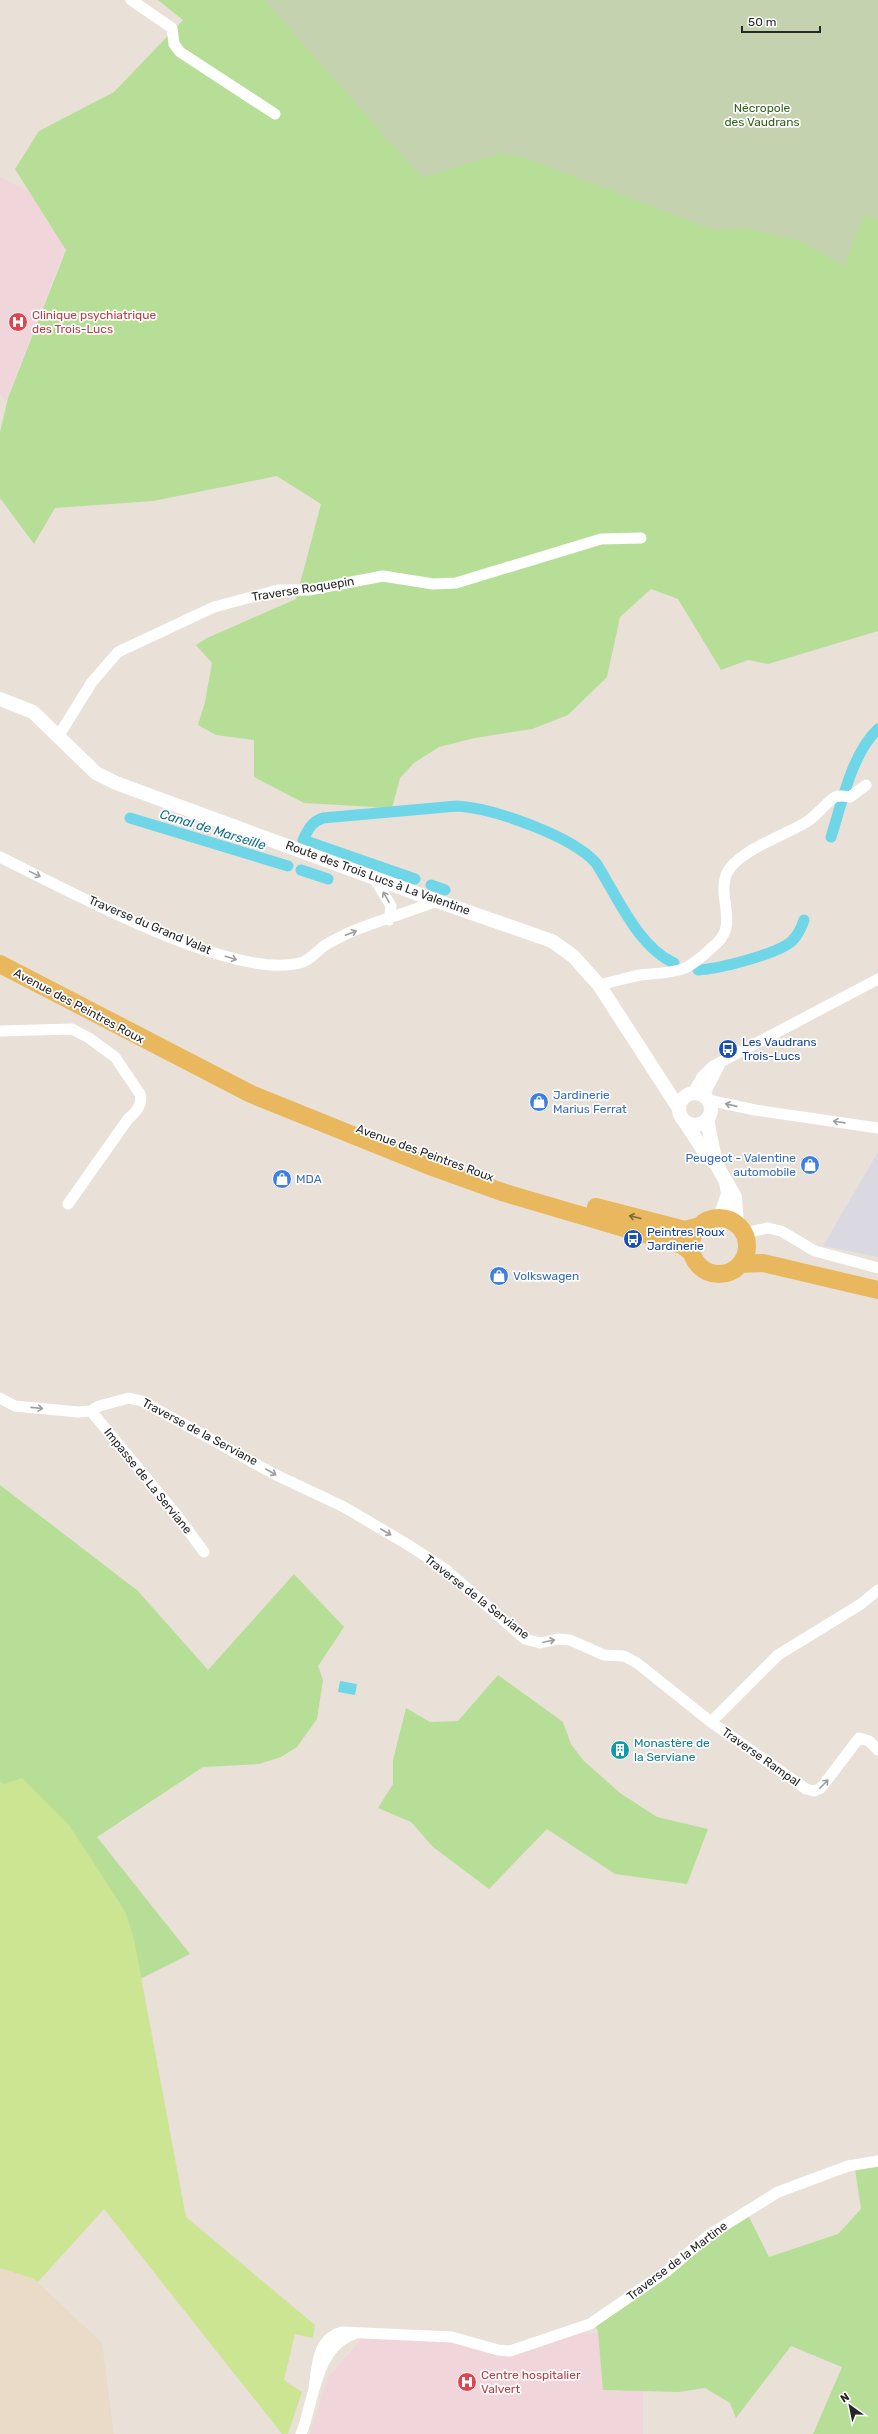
<svg xmlns="http://www.w3.org/2000/svg" width="878" height="2434" viewBox="0 0 878 2434" font-family="Rubik,sans-serif">
	<style>
		.industrial { fill: #dad9e1 }
		.education { fill: #eadbc8 }
		.medical { fill: #f0d5da }
		.green { fill: #b7de97 }
		.cemetery { fill: #c5d2b0 }
		.pitch { fill: #cce593 }
		.water { fill: #6fd6e7 }
		.lines { fill: none; stroke-linecap: round; stroke-linejoin: round }
		.canal { stroke: #6fd6e7; stroke-width: 11 }
		.minor { stroke: #fff; stroke-width: 11 }
		.tertiary { stroke: #fff; stroke-width: 14 }
		.primary { stroke: #e9b85e; stroke-width: 18 }
		.oneway { stroke: #9e9e9e }
		.oneway2 { stroke: #7e6840 }
		.labels { text-anchor: middle; stroke-width: 3.5; stroke-linejoin: round; paint-order: stroke }
		.park-label { font-size: 12px; fill: #325e1c; stroke: #fff }
		.health-label { font-size: 12px; fill: #be3a42; stroke: #fff; text-anchor: start }
		.street-label { font-size: 12px; fill: #272727; stroke: #fff }
		.transit-label { font-size: 12px; fill: #164399; stroke: #fff; text-anchor: start }
		.shop-label { font-size: 12px; fill: #366cbe; stroke: #fff; text-anchor: start }
		.culture-label { font-size: 12px; fill: #0d838f; stroke: #fff; text-anchor: start }
		.water-label { font-size: 13px; font-style: italic; fill: #13728e; stroke: #fff }
	</style>
	<rect width="100%" height="100%" fill="#e9e0d8"/>
	<path class="industrial" d="M878 1152V1257L823 1246Z"/>
	<path class="education" d="M0 2268 34 2279 102 2343 114 2434H0Z"/>
	<path class="medical" d="M0 177 71 214 65 249 6 401 0 394Z
		M603 2330 608 2391 619 2392 633 2385 643 2391V2434H310L328 2378 364 2336 453 2340 510 2354 541 2347 551 2340 582 2332 591 2334Z"/>
	<path class="green" d="M158 0H513L878 141V631L768 664 748 660 721 670 678 599 651 589 620 617 607 677 568 715 532 729 475 738 439 747 414 763 400 778 392 808 304 803 254 777V740L216 735 198 725 205 702 212 663 196 645 207 638 296 599 321 504 277 476 153 501 55 508 34 544 0 498V432L8 398 66 250 15 169 39 131 114 92 183 20Z
		M0 1485 138 1591 208 1670 294 1574 344 1627 318 1666 323 1680 317 1719 297 1747 281 1757 259 1764 203 1767 97 1837 190 1954 140 1979 0 1912Z
		M498 1675 563 1722 571 1744 583 1760 620 1793 657 1817 708 1829 687 1884 615 1874 547 1829 489 1889 433 1847 411 1822 378 1808 393 1784V1760L406 1708 430 1722 458 1721Z
		M878 2167V2434H813L842 2367 791 2346 736 2418 730 2403 705 2388 679 2392 603 2390 598 2332 595 2325 747 2213 769 2257 838 2234 861 2209 855 2169Z"/>
	<path class="cemetery" d="M264 0H878V220L864 215 844 266 803 242 745 228 714 230 523 157 498 154 422 178Z"/>
	<path class="pitch" d="M22 1778 69 1825 125 1911 134 1939 186 2217 315 2325 313 2338 295 2334 284 2380 302 2392 288 2434H282L104 2209 38 2282 34 2279 0 2268V1782L4 1784Z"/>
	<path class="water" d="M340 1681 357 1684 355 1695 338 1692Z"/>
	<g class="lines">
		<path class="canal" d="M130 818 288 866
			M831 837C842 803 852 753 878 729
			M301 870 328 879
			M415 879 303 840C308 830 311 822 323 818L457 806C493 808 572 836 596 863 617 896 638 947 674 963
			M431 885 445 890
			M698 970C718 969 778 954 792 941 798 935 801 929 804 920"/>
		<path class="minor" d="M131 0 172 28 174 44 180 52 275 114
			M59 735 92 682 118 652 214 607 278 590H309L383 576 433 584 456 583 601 539 641 538
			M0 857C65 889 232 981 300 963 309 961 317 951 324 946 331 941 339 938 346 934 375 921 407 913 437 901
			M373 876 391 906 389 920
			M599 985C612 982 626 978 640 975 655 973 671 974 685 968 697 963 708 951 718 942 737 923 718 898 726 875 735 851 787 835 808 821 817 815 828 801 835 797 840 795 845 796 850 797L866 785
			M0 1031 72 1029 89 1038 115 1057 140 1094C143 1105 136 1112 128 1119L68 1204
			M693 1093 702 1077 713 1066 878 979
			M704 1095 719 1066
			M708 1100 755 1110 878 1128
			M744 1233 768 1228 781 1231 815 1251 878 1268
			M0 1398 15 1406 78 1412 91 1411 99 1406 129 1398 142 1401 274 1474 344 1507 410 1546 445 1569 525 1639 540 1643 558 1639 570 1640 604 1655 624 1656 637 1663 711 1722 806 1789 814 1791 821 1788 859 1738 869 1741 878 1750
			M91 1411 176 1514 204 1552
			M711 1722 778 1655 861 1604 878 1590
			M314 2389C317 2367 317 2338 342 2332L452 2337 498 2350 510 2351 590 2324 667 2271 709 2235 778 2192 848 2166 878 2161
			M301 2434C314 2402 315 2347 354 2334"/>
		<path class="tertiary" d="M0 699 33 712 96 773 116 783 437 901 552 941 573 956 599 985 678 1107
			M679 1109a16 16 0 1 1 32 0a16 16 0 1 1-32 0Z
			M707 1119 716 1164
			M685 1122 707 1156 716 1164 735 1197 737 1224
			M720 1218 728 1194 726 1181"/>
		<path class="primary" d="M0 964 251 1094 427 1165 502 1192 682 1245 692 1253
			M596 1207 685 1230 700 1226
			M691 1246a28 28 0 1 1 56 0a28 28 0 1 1-56 0Z
			M740 1264 763 1263 878 1290"/>
	</g>
	<defs><path id="oneway-shaft" d="M-6 0H5M1.5-3L5.5 0L1.5 3" fill="none" stroke-width="1.6" stroke-linecap="round" stroke-linejoin="round"/></defs>
	<g class="oneway">
		<use href="#oneway-shaft" transform="translate(35 874) rotate(26)"/>
		<use href="#oneway-shaft" transform="translate(386 897) rotate(-120)"/>
		<use href="#oneway-shaft" transform="translate(351 933) rotate(-21)"/>
		<use href="#oneway-shaft" transform="translate(231 958) rotate(17)"/>
		<use href="#oneway-shaft" transform="translate(731 1105) rotate(-167)"/>
		<use href="#oneway-shaft" transform="translate(839 1122) rotate(-172)"/>
		<use href="#oneway-shaft" transform="translate(37 1408) rotate(6)"/>
		<use href="#oneway-shaft" transform="translate(271 1472) rotate(30)"/>
		<use href="#oneway-shaft" transform="translate(386 1532) rotate(30)"/>
		<use href="#oneway-shaft" transform="translate(549 1641) rotate(-12)"/>
		<use href="#oneway-shaft" transform="translate(824 1784) rotate(-45)"/>
	</g>
	<use class="oneway2" href="#oneway-shaft" transform="translate(635 1217) rotate(-166)"/>
	<defs>
		<symbol id="hospital-disc" viewBox="-11 -11 22 22"><circle r="9.5" fill="#e0444e" stroke="#fff"/><path d="M-5-5h3v3.5h4V-5h3V5h-3V1.5h-4V5h-3Z" fill="#fff"/></symbol>
		<symbol id="bus-disc" viewBox="-11 -11 22 22"><circle r="9.5" fill="#1a4fb4" stroke="#fff"/><path d="M-5-6H5V4H4V6H2V4H-2V6H-4V4H-5ZM-3.5-4V0h7V-4ZM-3.5 1.2v1.5H-2V1.2ZM2 1.2v1.5H3.5V1.2Z" fill="#fff"/></symbol>
		<symbol id="shop-disc" viewBox="-11 -11 22 22"><circle r="9.5" fill="#3f7fe0" stroke="#fff"/><path d="M-5-2.5h2.3a2.7 3.5 0 0 1 5.4 0H5L5.5 6h-11ZM-1.5-2.5h3a1.5 2.3 0 0 0-3 0Z" fill="#fff"/></symbol>
		<symbol id="building-disc" viewBox="-11 -11 22 22"><circle r="9.5" fill="#0f9aa8" stroke="#fff"/><path d="M-4-6H4V6H1V3H-1V6H-4ZM-2.5-4.3h1.7v1.8h-1.7ZM.8-4.3h1.7v1.8H.8ZM-2.5-1h1.7V.8h-1.7ZM.8-1h1.7V.8H.8Z" fill="#fff"/></symbol>
	</defs>
	<g fill-rule="evenodd">
		<use href="#hospital-disc" x="7" y="311" width="22" height="22"/>
		<use href="#bus-disc" x="717" y="1038" width="22" height="22"/>
		<use href="#shop-disc" x="528" y="1091" width="22" height="22"/>
		<use href="#shop-disc" x="799" y="1154" width="22" height="22"/>
		<use href="#shop-disc" x="271" y="1168" width="22" height="22"/>
		<use href="#bus-disc" x="622" y="1228" width="22" height="22"/>
		<use href="#shop-disc" x="488" y="1265" width="22" height="22"/>
		<use href="#building-disc" x="609" y="1739" width="22" height="22"/>
		<use href="#hospital-disc" x="456" y="2371" width="22" height="22"/>
	</g>
	<g class="labels">
		<g class="park-label">
			<text x="762" y="112">Nécropole<tspan x="762" dy="14">des Vaudrans</tspan></text>
		</g>
		<g class="health-label">
			<text x="32" y="319">Clinique psychiatrique<tspan x="32" dy="14">des Trois-Lucs</tspan></text>
			<text x="481" y="2379">Centre hospitalier<tspan x="481" dy="14">Valvert</tspan></text>
		</g>
		<g class="street-label">
			<text transform="translate(303 589) rotate(-9)" y="4">Traverse Roquepin</text>
			<text transform="translate(378 878) rotate(20)" y="4">Route des Trois Lucs à La Valentine</text>
			<text transform="translate(150 925) rotate(23)" y="4">Traverse du Grand Valat</text>
			<text transform="translate(79 1006) rotate(28)" y="4">Avenue des Peintres Roux</text>
			<text transform="translate(425 1153) rotate(20)" y="4">Avenue des Peintres Roux</text>
			<text transform="translate(200 1432) rotate(28)" y="4">Traverse de la Serviane</text>
			<text transform="translate(148 1481) rotate(51)" y="4">Impasse de La Serviane</text>
			<text transform="translate(477 1597) rotate(38)" y="4">Traverse de la Serviane</text>
			<text transform="translate(761 1757) rotate(35)" y="4">Traverse Rampal</text>
			<text transform="translate(677 2261) rotate(-37)" y="4">Traverse de la Martine</text>
		</g>
		<g class="transit-label">
			<text x="742" y="1046">Les Vaudrans<tspan x="742" dy="14">Trois-Lucs</tspan></text>
			<text x="647" y="1236">Peintres Roux<tspan x="647" dy="14">Jardinerie</tspan></text>
		</g>
		<g class="shop-label">
			<text x="553" y="1099">Jardinerie<tspan x="553" dy="14">Marius Ferrat</tspan></text>
			<text x="796" y="1162" text-anchor="end">Peugeot - Valentine<tspan x="796" dy="14">automobile</tspan></text>
			<text x="296" y="1183">MDA</text>
			<text x="513" y="1280">Volkswagen</text>
		</g>
		<g class="culture-label">
			<text x="634" y="1747">Monastère de<tspan x="634" dy="14">la Serviane</tspan></text>
		</g>
		<g class="water-label">
			<text transform="translate(213 829) rotate(17)" y="5">Canal de Marseille</text>
		</g>
	</g>
	<g transform="translate(850 2406) rotate(327)" stroke="#ffffff" stroke-width="3" paint-order="stroke">
	<path d="M0-3L7 15L0 10L-7 15Z" fill="#272727"/>
	<text y="-6" font-size="11" font-weight="bold" text-anchor="middle" fill="#272727">N</text>
	</g>
	<path d="M742 26v6h78v-6" fill="none" stroke="#272727" stroke-width="2"/>
	<text x="748" y="26" font-size="12" fill="#272727" stroke="#ffffff" stroke-width="3" paint-order="stroke">50 m</text>
</svg>
